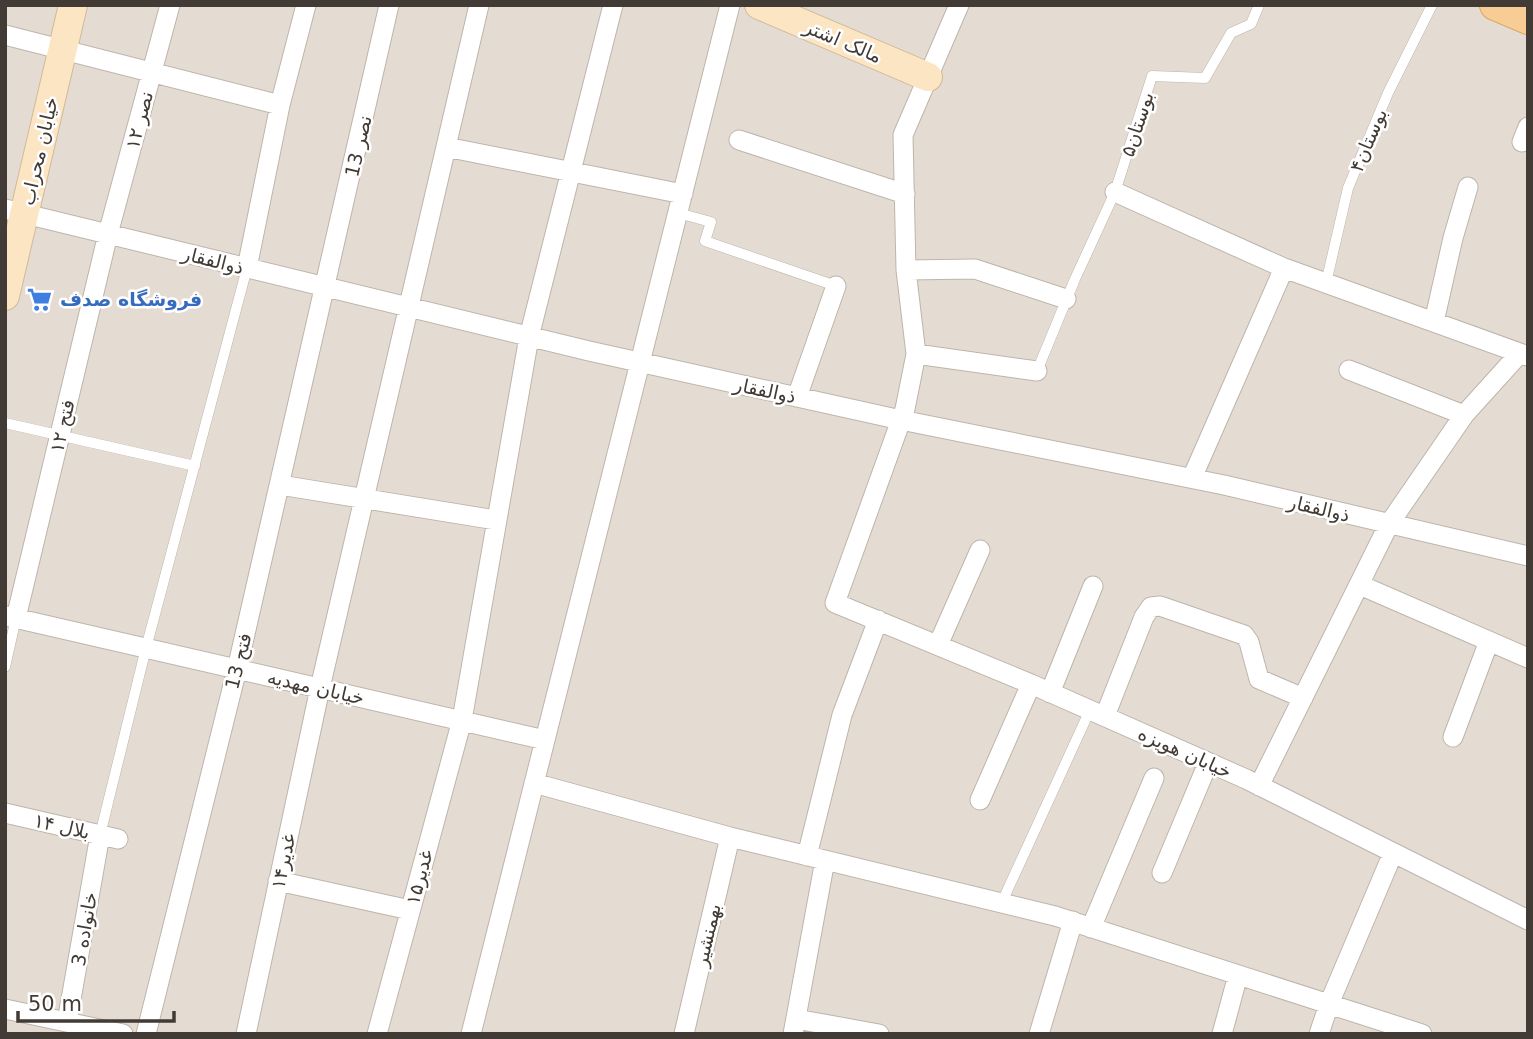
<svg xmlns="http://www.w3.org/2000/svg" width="1533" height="1039" viewBox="0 0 1533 1039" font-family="'DejaVu Sans',Cairo,sans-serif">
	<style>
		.residential { fill: #e4dcd2 }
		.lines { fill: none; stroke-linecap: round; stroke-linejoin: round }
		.lane-casing { stroke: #beb4aa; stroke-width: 11 }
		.street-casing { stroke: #beb4aa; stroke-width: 21 }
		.secondary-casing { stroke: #d1b998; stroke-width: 30 }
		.primary-casing { stroke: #dca766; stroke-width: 32 }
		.lane { stroke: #fff; stroke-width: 10 }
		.street { stroke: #fff; stroke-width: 19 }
		.secondary { stroke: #fbe5c3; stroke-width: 28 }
		.primary { stroke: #f8cd95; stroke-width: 30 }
		.labels { text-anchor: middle; stroke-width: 5; stroke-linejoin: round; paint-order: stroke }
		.street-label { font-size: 19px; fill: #423a34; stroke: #fff }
		.shop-label { font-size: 19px; font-weight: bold; fill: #366cbe; stroke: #fff; text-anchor: start }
	</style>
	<rect width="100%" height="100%" fill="#f0ebe3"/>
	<path class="residential" d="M5 5H1528V1034H5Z"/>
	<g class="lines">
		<defs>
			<path id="lane" d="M678 213 711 222 705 241 836 286
				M1326 283 1348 188 1388 93 1432 5
				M1037 371 1075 279 1115 192 1152 76 1205 78 1231 33 1251 24 1259 5
				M5 423 195 466
				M5 667 16 618
				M100 835 146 648 247 268
				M1002 902 1090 710"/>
			<path id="street" d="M959 5 903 135 906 270 916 354 905 409 835 603 1031 684 1246 779 1528 920
				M5 35 280 105
				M739 140 905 194
				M1522 142 1528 127
				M446 147 683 194
				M1115 192 1284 268 1528 356
				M5 209 589 351 901 420 1224 485 1528 556
				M247 268 280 105 306 5
				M906 270 975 269 1066 299
				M1434 322 1453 238 1468 187
				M916 354 1037 371
				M1349 370 1464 415
				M797 397 836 286
				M1192 478 1284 268
				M280 485 496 520
				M1360 585 1528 658
				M6 616 545 740
				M16 618 108 234 170 5
				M938 645 980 550
				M1050 693 1093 586
				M1105 716 1144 617 1151 607 1160 606 1244 635 1249 642 1259 679 1303 698
				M1453 737 1489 641
				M534 783 730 837 1055 916 1422 1034
				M1259 786 1389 524 1464 415 1519 354
				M980 800 1031 684
				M5 813 118 839
				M807 856 842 715 878 620
				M1162 873 1208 763
				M278 881 410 910
				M1091 928 1154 778
				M5 1009 123 1034
				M796 1019 879 1034
				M67 1022 100 835
				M146 1034 237 669 389 5
				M246 1034 320 688 479 5
				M377 1034 462 720 529 337 613 5
				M471 1034 730 5
				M684 1034 730 837
				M793 1034 825 860
				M1039 1034 1073 921
				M1222 1034 1238 975
				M1319 1034 1329 1004 1393 853"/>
			<path id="secondary" d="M759 5 928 77
				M5 296 73 5"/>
			<path id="primary" d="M1495 5 1528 19"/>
		</defs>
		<use href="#lane" class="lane-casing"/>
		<use href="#street" class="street-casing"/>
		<use href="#secondary" class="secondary-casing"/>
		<use href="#primary" class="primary-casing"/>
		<use href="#lane" class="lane"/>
		<use href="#street" class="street"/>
		<use href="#secondary" class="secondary"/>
		<use href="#primary" class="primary"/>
	</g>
	<defs>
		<symbol id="supermarket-bare" viewBox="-9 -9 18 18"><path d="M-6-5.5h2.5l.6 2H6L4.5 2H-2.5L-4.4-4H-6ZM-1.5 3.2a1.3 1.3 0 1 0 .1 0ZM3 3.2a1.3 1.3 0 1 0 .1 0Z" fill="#3f7fe0" stroke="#fff" stroke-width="2.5" paint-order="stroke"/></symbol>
	</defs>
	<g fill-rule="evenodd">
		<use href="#supermarket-bare" x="22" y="282" width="35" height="35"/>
	</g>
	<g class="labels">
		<g class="street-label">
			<text transform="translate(843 41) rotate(23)" y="7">مالک اشتر</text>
			<text transform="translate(139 120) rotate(-75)" y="7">نصر ۱۲</text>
			<text transform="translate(1137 124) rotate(-72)" y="7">بوستان۵</text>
			<text transform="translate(1368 140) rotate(-67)" y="7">بوستان۴</text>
			<text transform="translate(358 146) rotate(-77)" y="7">نصر 13</text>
			<text transform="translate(39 151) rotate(-77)" y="7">خیابان محراب</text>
			<text transform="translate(213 260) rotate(14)" y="7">ذوالفقار</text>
			<text transform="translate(765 390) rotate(12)" y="7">ذوالفقار</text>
			<text transform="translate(62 426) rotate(-77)" y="7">فتح ۱۲</text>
			<text transform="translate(1319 508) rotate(13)" y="7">ذوالفقار</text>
			<text transform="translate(238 661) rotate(-76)" y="7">فتح 13</text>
			<text transform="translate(316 687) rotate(13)" y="7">خیابان مهدیه</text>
			<text transform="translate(1185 752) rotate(24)" y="7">خیابان هویزه</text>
			<text transform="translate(62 826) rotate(13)" y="7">بلال ۱۴</text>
			<text transform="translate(283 861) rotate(-78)" y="7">غدیر۱۴</text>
			<text transform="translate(419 877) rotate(-75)" y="7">غدیر۱۵</text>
			<text transform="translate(84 929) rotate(-80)" y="7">خانواده 3</text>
			<text transform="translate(707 935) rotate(-77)" y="7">بهمنشیر</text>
		</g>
		<g class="shop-label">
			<text x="60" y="306">فروشگاه صدف</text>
		</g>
	</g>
	<rect width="1533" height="1039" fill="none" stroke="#423a34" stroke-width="14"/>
	<path d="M18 1011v10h156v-10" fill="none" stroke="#423a34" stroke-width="3.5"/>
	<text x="28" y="1011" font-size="21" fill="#423a34" stroke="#ffffff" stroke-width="5" paint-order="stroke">50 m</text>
</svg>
